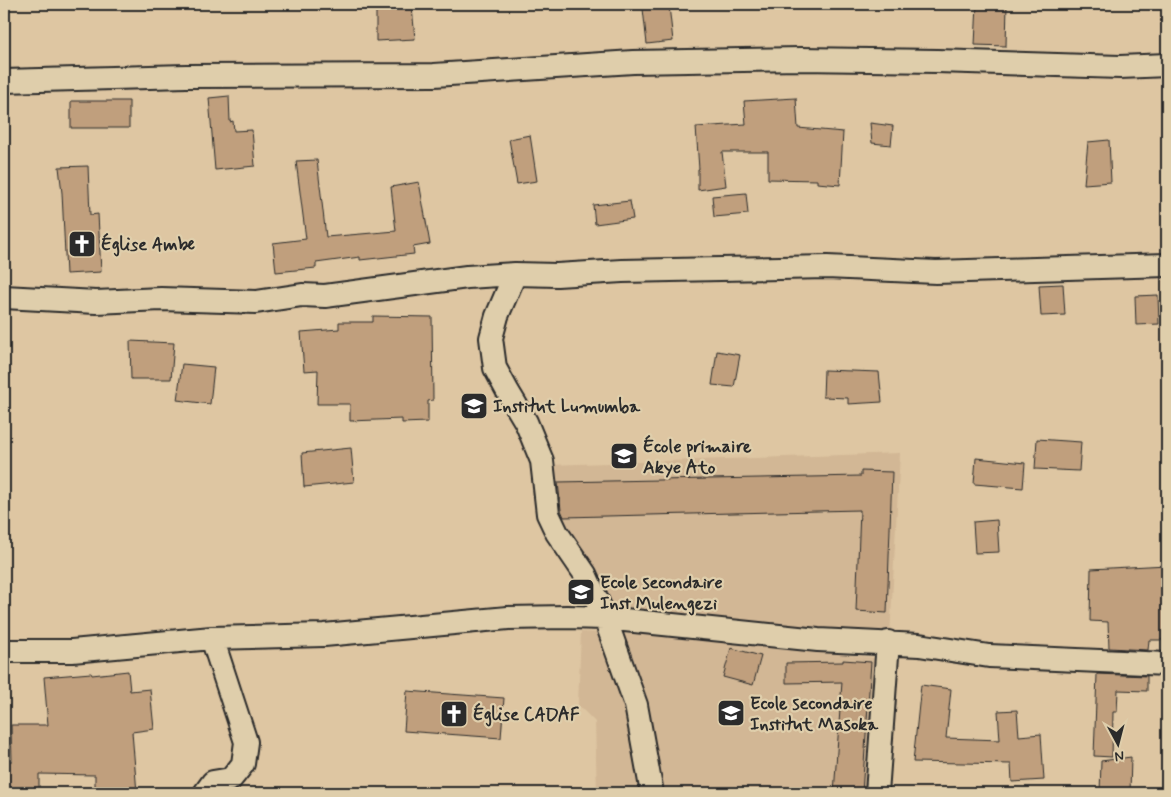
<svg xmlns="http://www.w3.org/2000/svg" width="1171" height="797" viewBox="0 0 1171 797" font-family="Mynerve,sans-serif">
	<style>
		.built { fill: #d2b795 }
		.building { fill: #c09f7d; stroke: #2b2b2b }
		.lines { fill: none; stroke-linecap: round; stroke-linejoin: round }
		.minor-casing { stroke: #2b2b2b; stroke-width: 26 }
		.minor { stroke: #dfceab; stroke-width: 22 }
		.labels { text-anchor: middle; stroke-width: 4.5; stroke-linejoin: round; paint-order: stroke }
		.poi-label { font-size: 18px; font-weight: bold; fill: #2b2b2b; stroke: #dfceab; text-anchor: start }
	</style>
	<rect width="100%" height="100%" fill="#dec6a2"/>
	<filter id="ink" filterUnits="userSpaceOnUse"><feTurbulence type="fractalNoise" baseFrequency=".02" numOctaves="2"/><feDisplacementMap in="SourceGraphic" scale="10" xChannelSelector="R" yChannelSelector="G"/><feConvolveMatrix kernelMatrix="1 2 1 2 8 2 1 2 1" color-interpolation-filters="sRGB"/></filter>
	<g filter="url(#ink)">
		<path class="built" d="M900 453 890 636 611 614 554 514 549 465Z
			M581 632 677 636 877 658 872 793H597L595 722 578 705Z"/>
		<path class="building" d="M977 4H1007L1006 46 975 45Z
			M669 6 673 41 647 44 643 9Z
			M376 7H412L415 39 376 41Z
			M229 96 230 122 233 121 234 131 252 130 255 166 215 170 209 98Z
			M796 98 798 128 843 132 840 185 817 183V180L768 179V152H722L726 186 698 190V169H699L696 127 746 124 744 101Z
			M71 101H129V128H71Z
			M870 123 893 126 891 145 872 143Z
			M530 135 537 181 517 184 509 139Z
			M1109 140 1111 182 1084 184 1088 142Z
			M317 160 326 237 396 231 391 187 419 182 430 244 413 247 414 254 360 260V257L316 263V268L276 272 273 243 306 239 296 161Z
			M88 166 90 215 98 214 101 272 66 274 62 193 59 167Z
			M746 193 748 214 714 217 712 196Z
			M630 201 633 219 595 224 593 205Z
			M1063 284 1065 315 1041 316 1039 285Z
			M1158 295 1159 324 1136 325 1135 296Z
			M373 316 432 317 433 400 428 401V422L402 423V419L350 421V404H317L318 370 304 371 301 332 339 329V322H373Z
			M130 341 174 343 171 379H131Z
			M717 351 740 355 734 387 712 385Z
			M182 364 214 367 210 404 177 400Z
			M824 370 879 372 882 402 848 404V398L823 397Z
			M1037 439 1081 442 1079 471 1035 469Z
			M351 448 354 482 304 487 302 453Z
			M976 458 1025 463 1023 488 974 484Z
			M861 471 892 472 887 613 856 611 860 510 564 517 561 510 558 482 861 476Z
			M997 520 999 552 975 553 973 522Z
			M1167 565V640H1149L1148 650 1109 648 1108 622 1090 621 1091 569Z
			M731 648 761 656 753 685 723 677Z
			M843 660 871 662 862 793H834L842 682 786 683V663L843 662Z
			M128 671 130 691 150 689 154 729 132 732 137 793H95V775L39 774V793L5 792V761H12L11 725H48L44 677 91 673 92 675Z
			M1097 674 1147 676V691L1118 690 1117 712H1113L1112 757 1094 756Z
			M921 685 951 689 946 738 1000 740 998 711 1017 710 1019 736 1041 734 1044 780 1012 782 1011 764 913 762Z
			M407 691 504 698 501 738 404 731Z
			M1131 757 1130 793H1100L1101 761Z"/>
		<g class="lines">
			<defs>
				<path id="minor" d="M4 81 186 76 434 75 633 62 801 59 937 61 1120 67 1167 65
					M515 274 497 316 491 338 495 368 508 392 526 422 542 461 548 514 557 533 585 574 605 618 636 705 652 793
					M4 297 96 302 161 299 256 302 302 295 325 296 467 277 515 274 557 275 622 271 827 267 936 272 1167 265
					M4 651H72L212 638 324 635 508 618 567 617 605 618 818 640 919 645 989 656 1167 664
					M205 793 213 782 231 779 243 764 246 742 212 638
					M877 793 888 642"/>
			</defs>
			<use href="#minor" class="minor-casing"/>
			<use href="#minor" class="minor"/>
		</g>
	</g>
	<defs>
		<symbol id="church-square" viewBox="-11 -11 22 22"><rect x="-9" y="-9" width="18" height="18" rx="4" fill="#2b2b2b" stroke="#dfceab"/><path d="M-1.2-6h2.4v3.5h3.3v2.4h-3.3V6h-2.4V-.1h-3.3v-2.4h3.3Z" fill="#fff"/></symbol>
		<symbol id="school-square" viewBox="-11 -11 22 22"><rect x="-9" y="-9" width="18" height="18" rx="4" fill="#2b2b2b" stroke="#dfceab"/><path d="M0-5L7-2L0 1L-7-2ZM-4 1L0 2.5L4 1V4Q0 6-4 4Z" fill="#fff"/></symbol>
	</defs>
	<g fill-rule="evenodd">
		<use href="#church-square" x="66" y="228" width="32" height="32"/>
		<use href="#school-square" x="458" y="390" width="32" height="32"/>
		<use href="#school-square" x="608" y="440" width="32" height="32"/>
		<use href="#school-square" x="565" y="576" width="32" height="32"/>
		<use href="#school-square" x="715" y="697" width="32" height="32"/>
		<use href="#church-square" x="438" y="698" width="32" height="32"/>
	</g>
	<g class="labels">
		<g class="poi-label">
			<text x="101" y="250">Église Ambe</text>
			<text x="493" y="412">Institut Lumumba</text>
			<text x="643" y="452">École primaire<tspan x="643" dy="21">Akye Ato</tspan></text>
			<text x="600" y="588">Ecole secondaire<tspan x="600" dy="21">Inst Mulengezi</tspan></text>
			<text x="750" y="709">Ecole secondaire<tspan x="750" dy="21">Institut Masoka</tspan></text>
			<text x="473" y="720">Église CADAF</text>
		</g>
	</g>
	<rect width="1171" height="797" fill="none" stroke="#dfceab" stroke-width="20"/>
	<rect x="10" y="10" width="1151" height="777" fill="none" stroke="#2b2b2b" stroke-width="2" filter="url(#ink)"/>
	<g transform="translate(1118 744) rotate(173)" stroke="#dfceab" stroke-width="4" paint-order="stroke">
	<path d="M0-4L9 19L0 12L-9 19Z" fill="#2b2b2b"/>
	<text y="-8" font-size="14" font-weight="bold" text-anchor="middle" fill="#2b2b2b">N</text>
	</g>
</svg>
